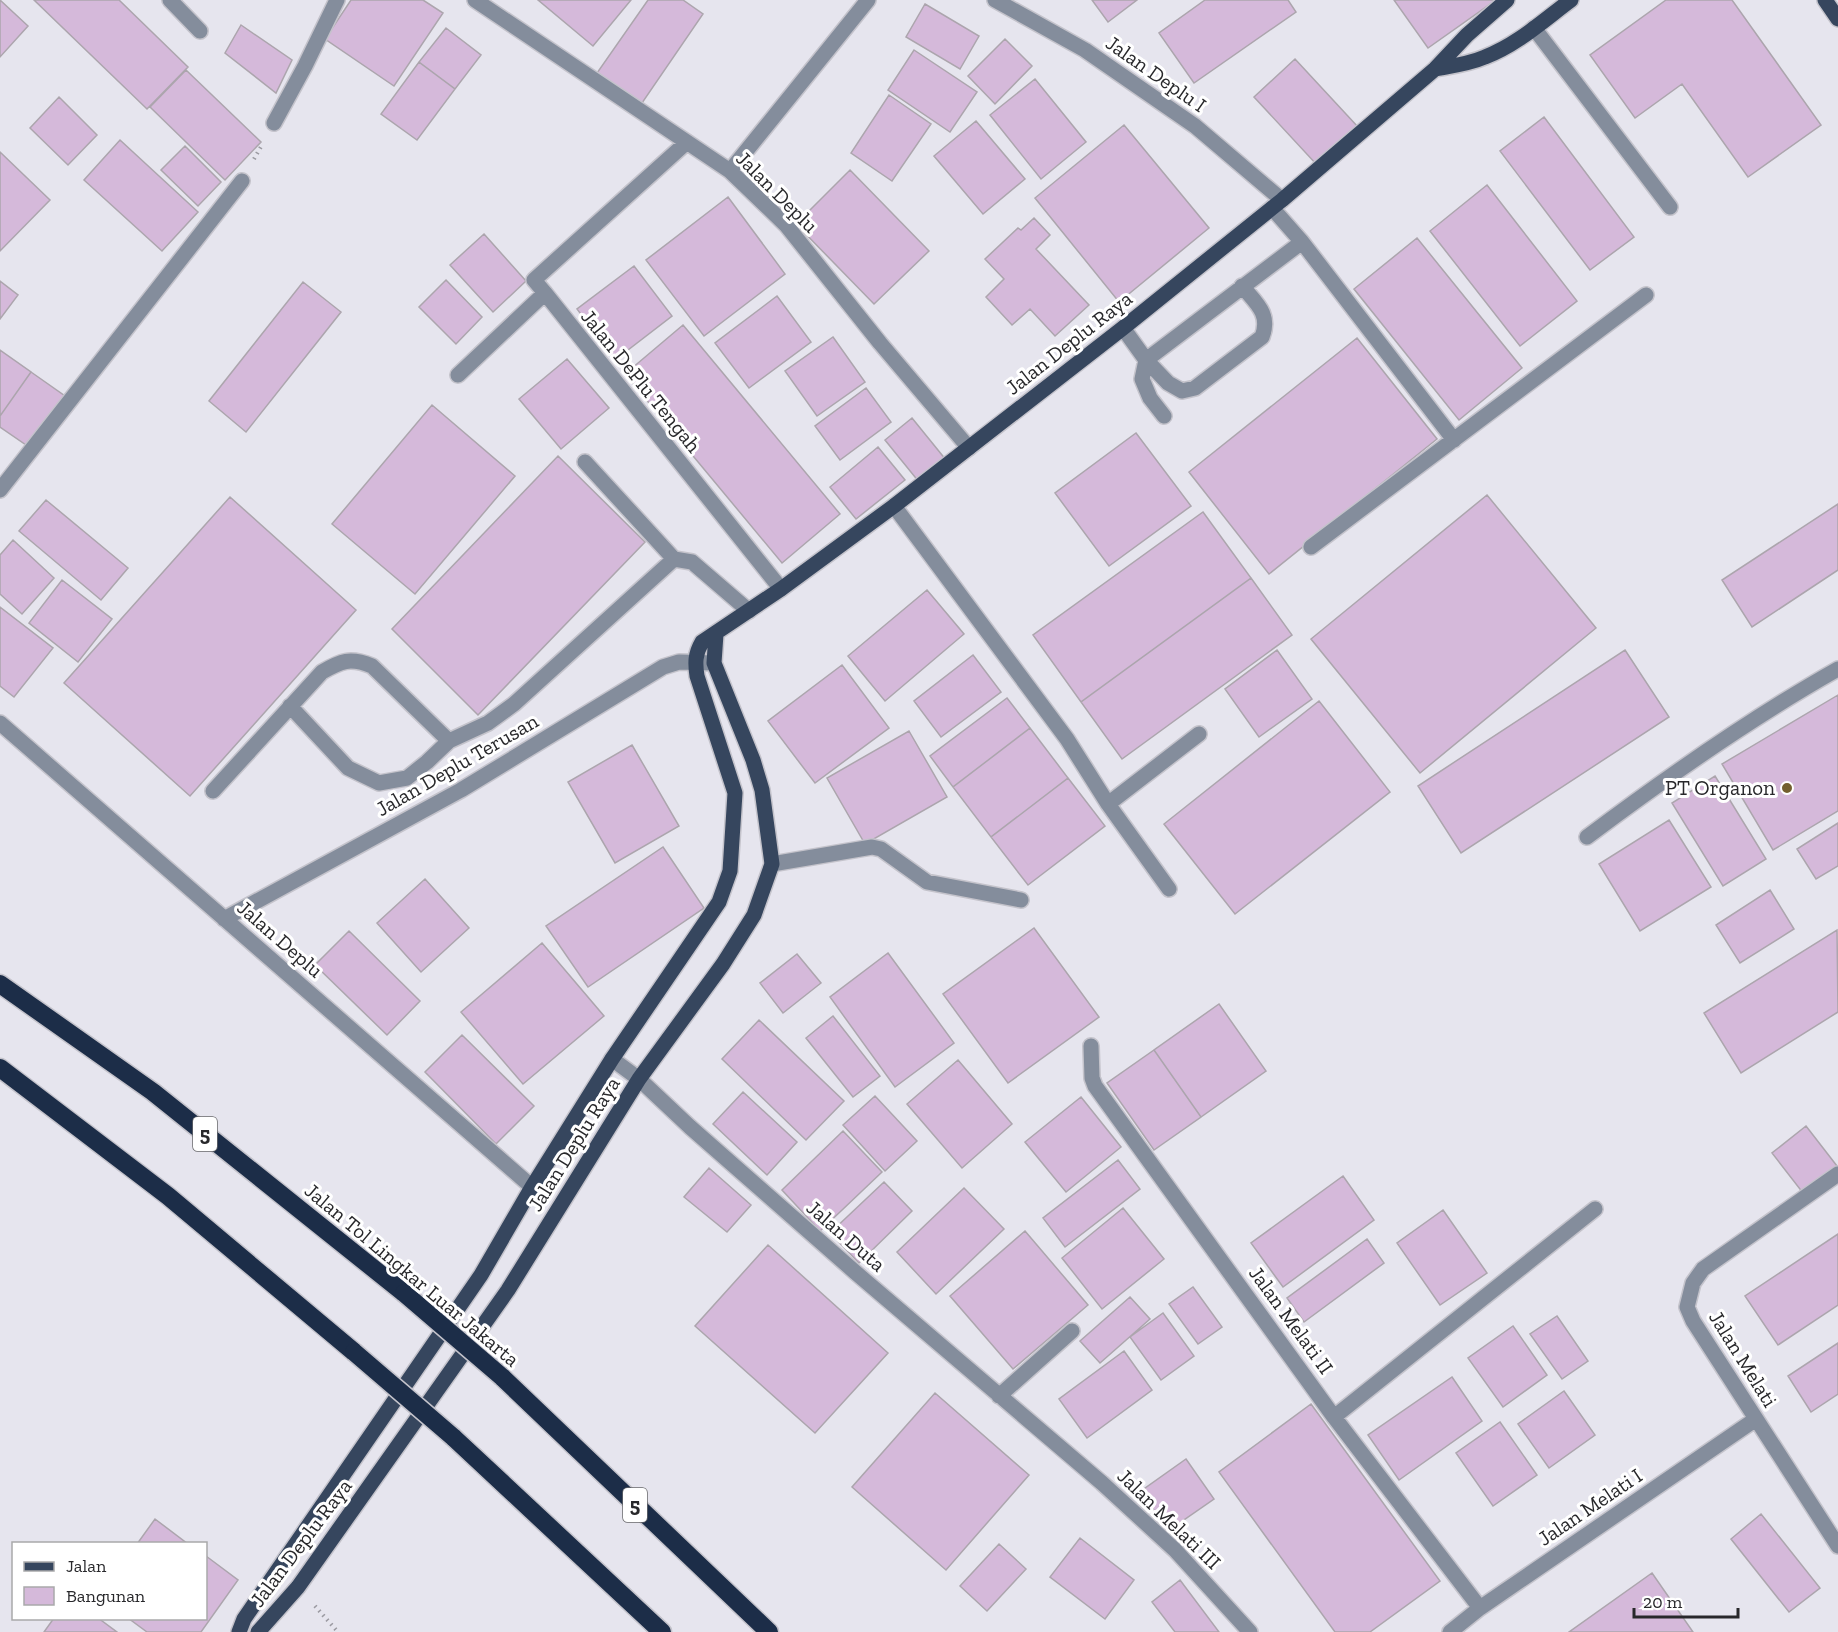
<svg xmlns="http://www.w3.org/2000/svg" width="1838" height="1632" viewBox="0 0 1838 1632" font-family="'Zilla Slab',serif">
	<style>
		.building { fill: #d5b9da; stroke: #aca5ad; stroke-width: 1.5 }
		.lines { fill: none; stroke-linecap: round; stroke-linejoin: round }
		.minor-casing { stroke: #c4c3cb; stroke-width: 18 }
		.major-casing { stroke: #c4c3cb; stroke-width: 18 }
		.highway-casing { stroke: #c4c3cb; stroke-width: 21 }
		.path { stroke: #9b9aa1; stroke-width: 4; stroke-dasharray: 1.5 4.5; stroke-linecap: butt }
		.minor { stroke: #848d9c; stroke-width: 15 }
		.major { stroke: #36465e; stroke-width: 15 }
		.highway { stroke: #1c2d48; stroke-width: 18 }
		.highway-bridge-casing { stroke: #c4c3cb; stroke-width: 21; stroke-linecap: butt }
		.highway-bridge { stroke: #1c2d48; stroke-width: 18 }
		.poi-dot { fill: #735f2e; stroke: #fff; stroke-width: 2 }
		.labels { text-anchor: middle; stroke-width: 6; stroke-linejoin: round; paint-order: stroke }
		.shield { fill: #fff; stroke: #68686b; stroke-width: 1.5 }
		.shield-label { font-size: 20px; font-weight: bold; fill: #28282b }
		.street-label { font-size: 21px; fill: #28282b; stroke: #fff }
		.poi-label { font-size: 21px; fill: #28282b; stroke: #fff; text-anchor: end }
	</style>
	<rect width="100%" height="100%" fill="#e6e5ee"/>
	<path class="building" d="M0 0 28 26 0 57Z
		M34 0H119L188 67 147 109Z
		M351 0H423L443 13 394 86 325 39Z
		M538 0H631L593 46Z
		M648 0H683L703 14 642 103 597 73Z
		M1092 0H1137L1108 22Z
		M1205 0H1288L1296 12 1194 83 1159 33Z
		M1394 0H1496L1428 48Z
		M1666 0H1732L1821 125 1748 177 1682 84 1635 118 1590 55Z
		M925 4 979 36 960 69 906 37Z
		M241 25 292 60 276 93 225 53Z
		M446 28 481 55 455 89 419 62Z
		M1005 39 1032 66 995 104 968 76Z
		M914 50 977 92 950 132 888 90Z
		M1295 59 1358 127 1317 165 1254 97Z
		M419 62 455 89 417 140 381 114Z
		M186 70 261 142 225 180 150 107Z
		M1035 79 1086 142 1041 179 990 115Z
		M889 95 931 124 892 181 851 153Z
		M59 97 97 135 68 165 30 128Z
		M1544 117 1634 237 1590 270 1500 151Z
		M976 121 1025 179 983 214 934 156Z
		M1124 125 1209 228 1119 302 1035 198Z
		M120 140 198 212 162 251 84 180Z
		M185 146 221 182 198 206 161 170Z
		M0 152 50 200 0 251Z
		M850 170 929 251 874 304 796 224Z
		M1487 185 1577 301 1520 346 1430 231Z
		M728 197 785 274 704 336 646 260Z
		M1034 218 1050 235 1036 249 1089 305 1055 336 1030 309 1012 325 986 297 1004 279 985 259 1018 228 1021 230Z
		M484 234 526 281 493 312 450 265Z
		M1417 238 1522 368 1459 420 1354 289Z
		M634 266 672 316 615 360 577 309Z
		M446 280 482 317 456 344 419 307Z
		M0 281 18 295 0 319Z
		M303 282 341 312 246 432 209 401Z
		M777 296 811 342 749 388 715 343Z
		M683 325 840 514 782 563 625 374Z
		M833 337 865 382 817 416 785 371Z
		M1357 338 1437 439 1269 574 1189 472Z
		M0 350 31 372 0 416Z
		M567 359 609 408 561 449 519 399Z
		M31 372 65 396 29 447 0 427V416Z
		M866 388 891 422 840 460 815 426Z
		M432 405 515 476 415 594 332 524Z
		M912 418 946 460 919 482 885 440Z
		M1136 433 1191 506 1109 566 1055 493Z
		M878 447 905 480 856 519 830 487Z
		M558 456 645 542 478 715 392 629Z
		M1487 495 1596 628 1420 773 1311 639Z
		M230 497 356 610 190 796 64 683Z
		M46 500 128 568 101 600 19 531Z
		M1838 504V570L1752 627 1722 580Z
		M1203 512 1251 578 1081 702 1033 635Z
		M13 540 54 578 22 614 0 594V555Z
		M1251 578 1292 635 1122 759 1081 702Z
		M62 580 112 619 78 662 29 623Z
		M927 590 964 634 885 701 848 656Z
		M0 607 53 648 14 697 0 686Z
		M1277 650 1312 699 1259 737 1225 689Z
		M1625 650 1669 717 1461 853 1418 786Z
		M973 655 1001 692 941 737 914 701Z
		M842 665 889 728 815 783 768 721Z
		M1838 695V811L1773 850 1722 764Z
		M1007 698 1030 728 953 787 930 756Z
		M1319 701 1390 792 1235 914 1164 824Z
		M1030 728 1068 778 991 837 953 787Z
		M909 731 947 797 865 844 827 778Z
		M632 745 679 826 615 863 568 782Z
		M1715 776 1766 859 1723 886 1672 803Z
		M1068 778 1105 826 1028 885 991 837Z
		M1669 820 1711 887 1640 931 1599 864Z
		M1838 823V866L1816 879 1797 849Z
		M663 847 704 908 588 987 546 926Z
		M425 879 469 928 421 972 377 923Z
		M1770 890 1794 929 1740 963 1716 925Z
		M1034 928 1099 1017 1008 1083 943 994Z
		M1837 930 1838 1012 1741 1073 1704 1013Z
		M349 931 420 1001 387 1035 315 965Z
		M542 943 604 1016 523 1084 461 1012Z
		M888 953 954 1043 895 1087 830 997Z
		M797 954 821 983 783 1013 760 983Z
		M1219 1004 1266 1071 1201 1117 1154 1050Z
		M833 1016 880 1076 853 1097 806 1038Z
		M759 1020 844 1101 806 1140 722 1059Z
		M462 1035 534 1106 496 1144 425 1072Z
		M1154 1050 1201 1117 1154 1150 1107 1083Z
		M958 1060 1012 1124 962 1168 907 1104Z
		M743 1092 797 1142 767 1175 713 1124Z
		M875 1096 917 1141 885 1171 843 1125Z
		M1081 1097 1121 1147 1066 1192 1025 1142Z
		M1806 1126 1837 1166 1803 1193 1772 1153Z
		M843 1131 882 1172 820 1231 782 1190Z
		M1118 1160 1140 1189 1065 1247 1043 1218Z
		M709 1168 751 1205 727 1232 684 1197Z
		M1343 1176 1374 1220 1283 1287 1251 1243Z
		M884 1182 912 1211 859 1263 830 1233Z
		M964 1188 1004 1229 936 1294 897 1252Z
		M1123 1208 1164 1259 1102 1309 1062 1258Z
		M1443 1210 1487 1273 1440 1305 1397 1243Z
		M1025 1231 1088 1305 1013 1369 950 1296Z
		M1838 1234V1305L1778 1345 1745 1296Z
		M1367 1239 1384 1263 1304 1322 1287 1298Z
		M768 1245 888 1353 815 1433 695 1326Z
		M1193 1287 1222 1327 1198 1344 1169 1304Z
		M1130 1297 1150 1319 1100 1363 1080 1341Z
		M1163 1313 1194 1356 1161 1380 1130 1337Z
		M1557 1316 1588 1361 1562 1379 1530 1334Z
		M1513 1326 1547 1375 1503 1407 1468 1358Z
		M1838 1343V1394L1811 1412 1788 1376Z
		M1124 1351 1152 1390 1087 1438 1059 1399Z
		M1452 1377 1482 1421 1399 1480 1368 1435Z
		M1564 1391 1595 1435 1549 1468 1518 1424Z
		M935 1393 1029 1475 946 1570 852 1487Z
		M1311 1404 1440 1581 1370 1632H1335L1219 1472Z
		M1500 1422 1537 1475 1493 1506 1456 1453Z
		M1186 1459 1214 1499 1168 1531 1141 1491Z
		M1761 1514 1820 1588 1789 1612 1731 1539Z
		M155 1519 188 1544H137Z
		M1080 1538 1134 1580 1105 1619 1050 1577Z
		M999 1544 1026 1569 987 1611 960 1586Z
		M206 1556 238 1580 201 1632H147L128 1618H206Z
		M1652 1573 1693 1632H1569Z
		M1180 1580 1219 1632H1175L1152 1602Z
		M54 1618H98L117 1632H44Z"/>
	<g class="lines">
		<defs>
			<path id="minor" d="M170 0 200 31
				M475 0 730 171 786 225 880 343 969 448
				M995 0 1085 50 1195 126 1282 200
				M1534 28 1670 207
				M274 123 305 66 337 0
				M730 171 868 0
				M1272 208 1302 242 1454 440
				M1242 286C1256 303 1271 314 1262 337L1195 388 1182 391 1168 383 1146 360 1302 242
				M545 293 534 280 687 142
				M1123 328 1146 360 1142 379 1150 398 1164 416
				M458 375 545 293 781 589
				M585 462 674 559
				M0 490 242 181
				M894 506 1067 739 1108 804 1169 889
				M1311 547 1646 295
				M290 706 348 768 379 783 407 778 427 762 449 741
				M0 723 532 1187
				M213 791 322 672C341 661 350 657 372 666L449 741 488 723 514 704 674 559 692 562 749 611
				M1108 804 1199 734
				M1587 837C1667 777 1751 718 1838 669
				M772 864 872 847 881 849 927 882 1021 900
				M224 919 461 790 663 667 679 662 714 663
				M1091 1046 1092 1078 1095 1086 1334 1417 1480 1608
				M612 1059 639 1079 690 1127 855 1272 1102 1483 1175 1550 1250 1632
				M1838 1174 1703 1269 1693 1283 1687 1307 1693 1321 1838 1546
				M999 1396 1072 1331
				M1334 1417 1595 1209
				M1450 1632 1480 1608 1756 1419"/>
			<path id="major" d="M1825 0 1838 19
				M1435 69C1452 66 1469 64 1485 57 1517 45 1544 20 1571 0
				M239 1632 244 1619 481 1275 532 1187 612 1059 719 902 730 871 735 793 697 676C695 663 695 654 702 642L781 589 894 506 1123 328 1282 200 1435 69 1467 35 1507 0
				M258 1632 298 1587 508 1290 639 1079 723 964 754 915 772 864 762 790 753 760 714 663 716 634"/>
			<path id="highway" d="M0 984 153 1092 404 1293
				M0 1068 168 1196 354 1352
				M502 1377 769 1632
				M453 1437 662 1632"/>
		</defs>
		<use href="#minor" class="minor-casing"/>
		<use href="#major" class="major-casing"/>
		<use href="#highway" class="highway-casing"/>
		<path class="path" d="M254 159 262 145
			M315 1606 338 1632"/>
		<use href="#minor" class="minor"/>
		<use href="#major" class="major"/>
		<use href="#highway" class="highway"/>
		<defs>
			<path id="highway-bridge" d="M404 1293 502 1377
				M354 1352 453 1437"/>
		</defs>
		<use href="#highway-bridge" class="highway-bridge-casing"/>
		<use href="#highway-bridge" class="highway-bridge"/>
	</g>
	<circle class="poi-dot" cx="1787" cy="788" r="6"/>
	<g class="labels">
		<g class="shield">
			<rect x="193" y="1117" width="24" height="34" rx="4.5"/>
			<rect x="623" y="1488" width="24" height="34" rx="4.5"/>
		</g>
		<g class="shield-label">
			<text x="205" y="1141">5</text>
			<text x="635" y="1512">5</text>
		</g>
		<g class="street-label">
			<text transform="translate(1156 74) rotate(35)" y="7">Jalan Deplu I</text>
			<text transform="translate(777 192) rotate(45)" y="7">Jalan Deplu</text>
			<text transform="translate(1069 343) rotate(-38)" y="7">Jalan Deplu Raya</text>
			<text transform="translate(641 381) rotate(51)" y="7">Jalan DePlu Tengah</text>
			<text transform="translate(457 765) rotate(-30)" y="7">Jalan Deplu Terusan</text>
			<text transform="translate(280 939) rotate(41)" y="7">Jalan Deplu</text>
			<text transform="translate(574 1144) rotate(-58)" y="7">Jalan Deplu Raya</text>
			<text transform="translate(846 1236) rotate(41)" y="7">Jalan Duta</text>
			<text transform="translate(412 1275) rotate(40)" y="7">Jalan Tol Lingkar Luar Jakarta</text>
			<text transform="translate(1291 1320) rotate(54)" y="7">Jalan Melati II</text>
			<text transform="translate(1743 1359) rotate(58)" y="7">Jalan Melati</text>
			<text transform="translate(1590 1507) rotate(-34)" y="7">Jalan Melati I</text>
			<text transform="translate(1169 1519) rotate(44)" y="7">Jalan Melati III</text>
			<text transform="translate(301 1543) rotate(-53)" y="7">Jalan Deplu Raya</text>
		</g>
		<g class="poi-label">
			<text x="1775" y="795">PT Organon</text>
		</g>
	</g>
	<rect x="12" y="1542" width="195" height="78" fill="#ffffff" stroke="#a9a9aa" stroke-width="1.5"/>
	<rect x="24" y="1562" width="30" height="9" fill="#36465e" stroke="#a9a9aa" stroke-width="1.5"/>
	<text x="66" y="1572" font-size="18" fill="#28282b">Jalan</text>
	<rect x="24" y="1587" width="30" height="18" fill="#d5b9da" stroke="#a9a9aa" stroke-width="1.5"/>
	<text x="66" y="1602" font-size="18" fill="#28282b">Bangunan</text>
	<path d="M1634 1608v9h104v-9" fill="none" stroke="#28282b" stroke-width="3"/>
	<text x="1643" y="1608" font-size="18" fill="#28282b" stroke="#ffffff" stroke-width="4.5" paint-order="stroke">20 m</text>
</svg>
